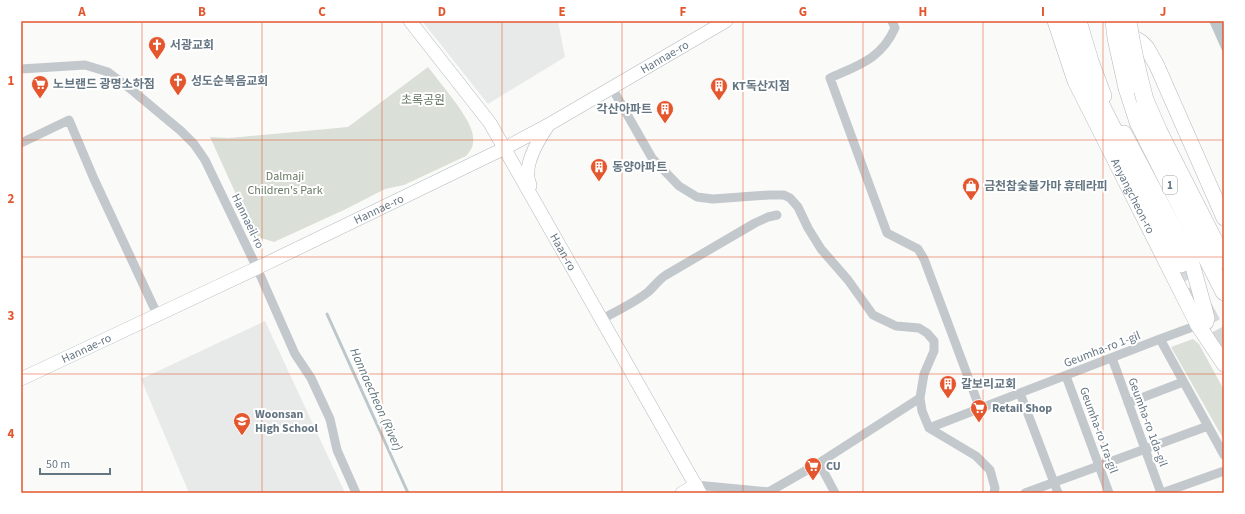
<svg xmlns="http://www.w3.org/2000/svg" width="1245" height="514" viewBox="0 0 1245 514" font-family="'Source Sans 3','Noto Sans KR',sans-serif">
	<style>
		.built { fill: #e8e9e9 }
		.green { fill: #dadfd7 }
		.water { fill: #bbc7cb }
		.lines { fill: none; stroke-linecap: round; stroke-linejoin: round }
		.stream { stroke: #bbc7cb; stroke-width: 3 }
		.highway-tunnel { stroke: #d5d9db; stroke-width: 17; stroke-dasharray: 17 8; stroke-linecap: butt }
		.secondary-casing { stroke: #b3babf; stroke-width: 14 }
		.primary-casing { stroke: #b5babe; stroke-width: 16 }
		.highway-casing { stroke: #b4b9bd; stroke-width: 18 }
		.street { stroke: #c3c8cc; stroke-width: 9 }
		.secondary { stroke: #fff; stroke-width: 13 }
		.primary { stroke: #fff; stroke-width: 15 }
		.highway { stroke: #fff; stroke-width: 17 }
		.highway-bridge-casing { stroke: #b4b9bd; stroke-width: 18; stroke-linecap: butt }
		.highway-bridge { stroke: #fff; stroke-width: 17 }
		.grid { fill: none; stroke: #e4572e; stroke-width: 1; stroke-opacity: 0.55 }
		.labels { text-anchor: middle; stroke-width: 4; stroke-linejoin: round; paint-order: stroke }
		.shield { fill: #fff; stroke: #939fa8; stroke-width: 1 }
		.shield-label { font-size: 11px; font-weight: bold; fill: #657683 }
		.poi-label { font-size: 12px; font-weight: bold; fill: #657683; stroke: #fff; text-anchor: start }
		.street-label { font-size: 12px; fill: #657683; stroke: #fff }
		.park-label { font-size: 12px; fill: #687a64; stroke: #fff }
		.water-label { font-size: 13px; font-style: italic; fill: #60757c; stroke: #fff }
		.neatline { fill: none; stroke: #e4572e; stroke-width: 1.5 }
		.grid-label { font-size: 13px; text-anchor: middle; font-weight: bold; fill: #e4572e }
	</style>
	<rect width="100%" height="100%" fill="#fafaf8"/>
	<path class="built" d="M422 21H558L565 57 488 104Z
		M265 321 345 493H189L141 379Z"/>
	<path class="green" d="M428 67C439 82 473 120 473 137 474 145 471 151 466 156L404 185 385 189 346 209 274 242 255 236 210 137 229 138 348 127Z
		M1193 339 1199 344 1224 390V440L1171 347Z"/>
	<path class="water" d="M1209 21H1224V55Z"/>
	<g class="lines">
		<path class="stream" d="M327 314 408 493"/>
		<path class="highway-tunnel" d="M1181 264 1224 345"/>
		<defs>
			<g id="secondary">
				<path id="s1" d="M410 21 490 123 700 493"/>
				<path d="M530 186C530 183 528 180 528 177 526 161 539 139 547 127"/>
				<path id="s2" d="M21 379 257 268 505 148 548 125 726 21"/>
				<path d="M682 493 696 485"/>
			</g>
			<g id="primary">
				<path id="s3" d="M1055 21 1075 81 1198 325 1224 364"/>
				<path d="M1079 21 1091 61 1104 96"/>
				<path d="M1124 32 1141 42 1147 48 1157 66 1224 218"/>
				<path d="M1124 133 1191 260 1207 318 1206 322 1198 325"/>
			</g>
			<path id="highway" d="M1065 21 1088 79 1181 264
				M1127 88 1138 122 1224 292
				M1145 100 1159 132 1224 260"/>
		</defs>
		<use href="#secondary" class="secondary-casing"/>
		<use href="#primary" class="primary-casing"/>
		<use href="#highway" class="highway-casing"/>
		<path class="street" d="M892 21 895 28C881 59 859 65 830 78L887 233 918 249 924 259 980 409
			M21 69 85 65 108 72 133 91 181 131 194 144 205 160 257 268 295 354 311 378 330 419 337 450 356 493
			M612 88 652 158 679 186 697 197 713 199 769 195H784L790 198 798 207 808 228 821 249 848 280 873 315 896 326 919 328 927 333 934 341V351L924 374 920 398 922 411 929 428 976 456 990 470 995 488 994 493
			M21 143 69 120 94 179 157 314
			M602 319C617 311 634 303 648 292 654 287 658 280 666 275L755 223 768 217 777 215
			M1160 339 1198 325
			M1112 358 1161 493
			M1066 376 1109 493
			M1020 393 1058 493
			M1128 403 1183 382
			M929 428 1160 339 1224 455
			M819 463 835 493
			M696 485 770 492
			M767 493 819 463 920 398
			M1025 493 1208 426
			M1162 493 1224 471"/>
		<use href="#secondary" class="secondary"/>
		<use href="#primary" class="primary"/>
		<use href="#highway" class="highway"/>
		<defs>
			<path id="highway-bridge" d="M1114 21 1116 38 1127 88
				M1128 21C1132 48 1138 74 1145 100"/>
		</defs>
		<use href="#highway-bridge" class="highway-bridge-casing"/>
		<use href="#highway-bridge" class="highway-bridge"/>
	</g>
	<path class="grid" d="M142 21V493M262 21V493M382 21V493M502 21V493M622 21V493M743 21V493M863 21V493M983 21V493M1103 21V493M21 140H1224M21 257H1224M21 374H1224"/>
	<defs>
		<symbol id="church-pin" viewBox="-11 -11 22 30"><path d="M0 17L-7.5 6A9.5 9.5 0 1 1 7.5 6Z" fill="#e4572e" stroke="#fff"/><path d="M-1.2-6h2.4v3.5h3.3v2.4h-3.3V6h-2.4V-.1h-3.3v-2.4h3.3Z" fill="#fff"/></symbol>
		<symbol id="supermarket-pin" viewBox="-11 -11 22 30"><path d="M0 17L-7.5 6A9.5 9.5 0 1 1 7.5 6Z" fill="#e4572e" stroke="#fff"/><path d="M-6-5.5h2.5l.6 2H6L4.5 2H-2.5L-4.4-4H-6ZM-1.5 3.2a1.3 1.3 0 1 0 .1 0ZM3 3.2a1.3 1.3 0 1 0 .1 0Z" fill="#fff"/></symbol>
		<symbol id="building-pin" viewBox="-11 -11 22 30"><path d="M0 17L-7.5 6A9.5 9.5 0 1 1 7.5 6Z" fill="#e4572e" stroke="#fff"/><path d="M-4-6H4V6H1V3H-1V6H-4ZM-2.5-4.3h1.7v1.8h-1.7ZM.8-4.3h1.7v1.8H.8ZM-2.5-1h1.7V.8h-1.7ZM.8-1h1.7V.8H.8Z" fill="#fff"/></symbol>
		<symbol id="shop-pin" viewBox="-11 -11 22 30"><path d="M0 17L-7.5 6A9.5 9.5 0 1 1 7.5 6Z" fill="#e4572e" stroke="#fff"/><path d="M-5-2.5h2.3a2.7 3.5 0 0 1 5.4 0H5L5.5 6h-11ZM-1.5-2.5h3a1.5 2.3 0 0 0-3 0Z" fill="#fff"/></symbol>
		<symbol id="school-pin" viewBox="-11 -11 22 30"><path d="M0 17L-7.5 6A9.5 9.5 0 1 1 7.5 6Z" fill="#e4572e" stroke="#fff"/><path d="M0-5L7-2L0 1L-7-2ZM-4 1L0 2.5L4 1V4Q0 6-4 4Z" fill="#fff"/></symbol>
	</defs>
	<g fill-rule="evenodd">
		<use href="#church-pin" x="147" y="35" width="20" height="27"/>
		<use href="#church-pin" x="168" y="71" width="20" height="27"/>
		<use href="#supermarket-pin" x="30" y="74" width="20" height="27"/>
		<use href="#building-pin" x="709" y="76" width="20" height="27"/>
		<use href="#building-pin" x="655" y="99" width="20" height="27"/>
		<use href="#building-pin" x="589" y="157" width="20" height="27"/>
		<use href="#shop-pin" x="961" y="176" width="20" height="27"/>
		<use href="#building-pin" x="938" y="374" width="20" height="27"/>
		<use href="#supermarket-pin" x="969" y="398" width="20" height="27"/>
		<use href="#school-pin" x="232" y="411" width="20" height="27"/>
		<use href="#supermarket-pin" x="803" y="456" width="20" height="27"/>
	</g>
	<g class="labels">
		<rect class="shield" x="1163" y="176" width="14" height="18" rx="3"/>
		<g class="shield-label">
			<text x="1170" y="189">1</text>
		</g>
		<g class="poi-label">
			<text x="170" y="49">서광교회</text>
			<text x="191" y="85">성도순복음교회</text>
			<text x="53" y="88">노브랜드 광명소하점</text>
			<text x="732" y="90">KT독산지점</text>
			<text x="652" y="113" text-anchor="end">각산아파트</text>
			<text x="612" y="171">동양아파트</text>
			<text x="984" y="190">금천참숯불가마 휴테라피</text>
			<text x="961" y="388">갈보리교회</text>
			<text x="992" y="412">Retail Shop</text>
			<text x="255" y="418">Woonsan<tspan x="255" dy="14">High School</tspan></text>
			<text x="826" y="470">CU</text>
		</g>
		<g class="street-label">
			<text dy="4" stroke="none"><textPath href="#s2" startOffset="720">Hannae-ro</textPath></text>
			<text dy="4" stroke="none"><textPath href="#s3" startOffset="192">Anyangcheon-ro</textPath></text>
			<text dy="4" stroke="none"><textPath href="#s2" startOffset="396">Hannae-ro</textPath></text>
			<text transform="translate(248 221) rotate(64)" y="4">Hannaeil-ro</text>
			<text dy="4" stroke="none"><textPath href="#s1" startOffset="278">Haan-ro</textPath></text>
			<text dy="4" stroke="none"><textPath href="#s2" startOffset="72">Hannae-ro</textPath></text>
			<text transform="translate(1102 349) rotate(-21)" y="4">Geumha-ro 1-gil</text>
			<text transform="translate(1148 422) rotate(70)" y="4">Geumha-ro 1da-gil</text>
			<text transform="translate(1099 430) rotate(70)" y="4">Geumha-ro 1ra-gil</text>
		</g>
		<g class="park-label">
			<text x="423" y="104">초록공원</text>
			<text x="285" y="180">Dalmaji<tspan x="285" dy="14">Children's Park</tspan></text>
		</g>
		<g class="water-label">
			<text transform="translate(377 399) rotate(66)" y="5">Hannaecheon (River)</text>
		</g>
	</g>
	<rect width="1245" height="514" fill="none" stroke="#ffffff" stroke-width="44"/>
	<path d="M40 468v6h70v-6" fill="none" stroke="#657683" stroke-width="2"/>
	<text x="46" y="468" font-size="12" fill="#657683" stroke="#ffffff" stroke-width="3" paint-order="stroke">50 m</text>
	<rect x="22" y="22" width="1201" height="470" class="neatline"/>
	<g class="grid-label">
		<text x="82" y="16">A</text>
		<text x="202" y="16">B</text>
		<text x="322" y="16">C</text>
		<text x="442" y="16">D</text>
		<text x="562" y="16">E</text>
		<text x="683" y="16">F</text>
		<text x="803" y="16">G</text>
		<text x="923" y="16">H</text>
		<text x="1043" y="16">I</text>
		<text x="1163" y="16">J</text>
		<text x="11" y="85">1</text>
		<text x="11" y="203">2</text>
		<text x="11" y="320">3</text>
		<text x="11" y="438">4</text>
	</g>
</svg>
